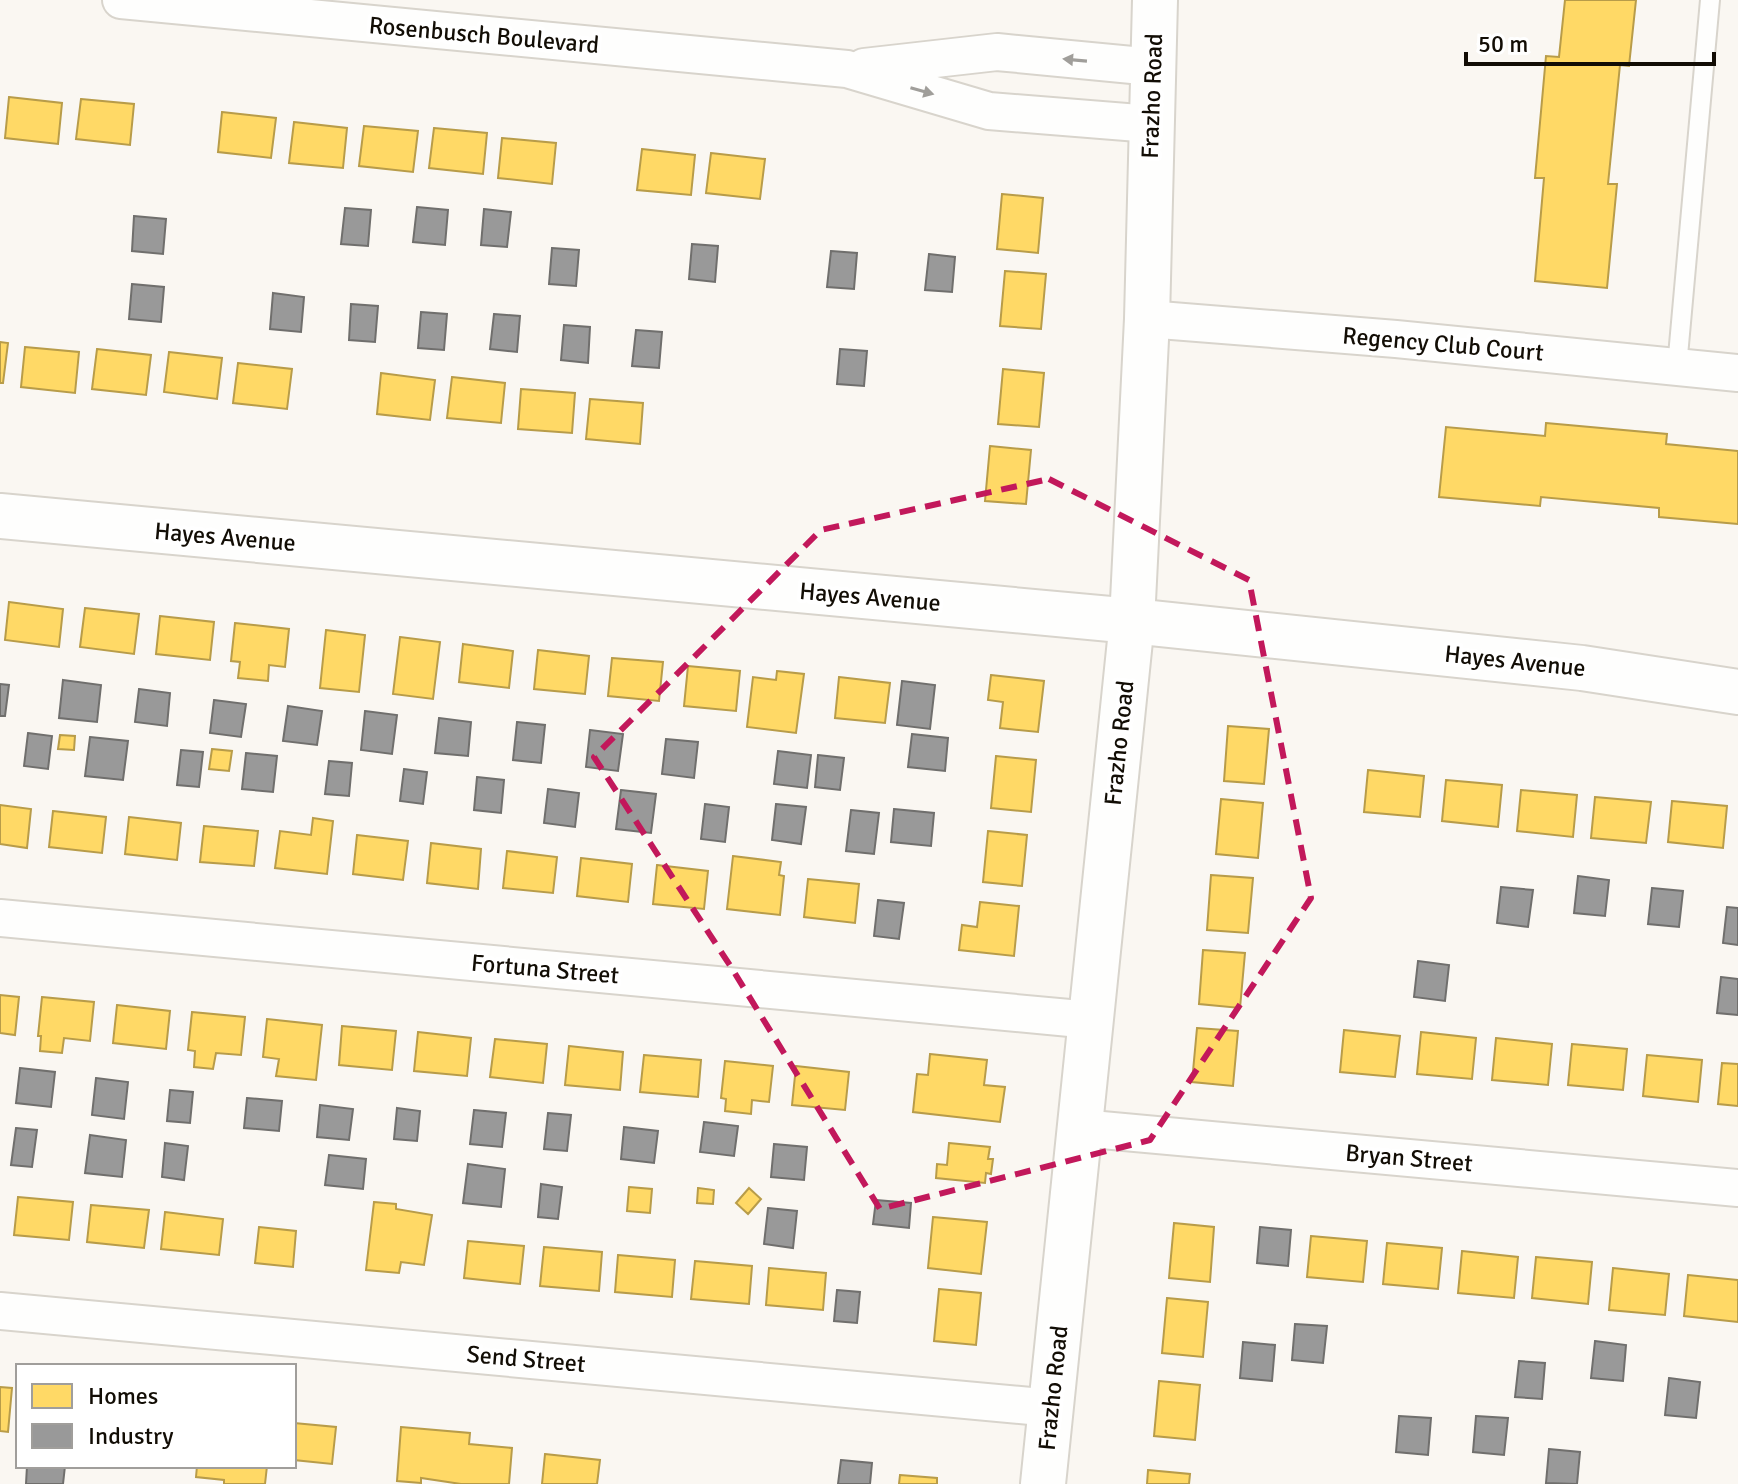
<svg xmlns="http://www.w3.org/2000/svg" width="1738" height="1484" viewBox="0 0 1738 1484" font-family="Signika,sans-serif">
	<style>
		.homes { fill: #ffd966; stroke: #b89c49; stroke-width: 2 }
		.industry { fill: #999; stroke: #706f6d; stroke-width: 2 }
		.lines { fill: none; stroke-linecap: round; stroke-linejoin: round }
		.lane-casing { stroke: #d8d4cc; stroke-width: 22 }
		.street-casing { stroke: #d8d4cc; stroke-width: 40 }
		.secondary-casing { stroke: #d8d4cc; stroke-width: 48 }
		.lane { stroke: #fefefd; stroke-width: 18 }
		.street { stroke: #fefefd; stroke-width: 36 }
		.secondary { stroke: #fefefd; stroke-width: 44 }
		.oneway { fill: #a09e9a }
		.marked { fill: none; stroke: #c2185b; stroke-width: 6; stroke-dasharray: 16 10; stroke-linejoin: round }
		.labels { text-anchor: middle; stroke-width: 8; stroke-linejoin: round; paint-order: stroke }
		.street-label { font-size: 24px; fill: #120d05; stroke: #fff }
	</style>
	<rect width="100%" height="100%" fill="#faf7f2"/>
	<path class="homes" d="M1565 0H1636L1629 66 1620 65 1608 184H1617L1607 288 1535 281 1544 178H1535L1546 56 1559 57Z
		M9 97 62 103 58 144 5 138Z
		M81 99 134 104 130 145 76 139Z
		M222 112 276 118 271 158 218 152Z
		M294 122 347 128 343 168 289 163Z
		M364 126 418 131 413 172 359 166Z
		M434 128 487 133 483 174 429 168Z
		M502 138 556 143 552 184 498 178Z
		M642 149 695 155 691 195 637 190Z
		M711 153 765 159 760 199 706 193Z
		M1002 194 1043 198 1038 253 997 249Z
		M1005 271 1046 274 1041 329 1000 326Z
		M0 342 8 343 3 383H0Z
		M25 347 79 352 75 393 21 387Z
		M97 349 151 355 146 395 92 389Z
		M169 352 222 358 217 399 164 392Z
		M238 363 292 369 287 409 233 403Z
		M1003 369 1044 373 1039 427 998 424Z
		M381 373 435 380 430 420 377 414Z
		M452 377 505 383 501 423 447 418Z
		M521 389 575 393 572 433 518 429Z
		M590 399 643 403 640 444 586 439Z
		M1546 423 1667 434 1666 444 1738 451V524L1659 517V508L1541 497 1540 506 1439 497 1446 427 1545 436Z
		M990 446 1031 450 1026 504 985 501Z
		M9 602 63 609 59 647 5 640Z
		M85 608 139 614 134 654 80 647Z
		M160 616 214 622 210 660 156 654Z
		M235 623 289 629 285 667 269 665 268 681 238 678 240 662 231 661Z
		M326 630 365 635 359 692 320 688Z
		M400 637 440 642 433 699 393 694Z
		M463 644 513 651 509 688 459 682Z
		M538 650 589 656 585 694 534 689Z
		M612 658 663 662 659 701 608 696Z
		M688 666 740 671 736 711 684 706Z
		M777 671 804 674 796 733 747 727 753 677 776 680Z
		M991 675 1044 681 1038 732 1000 728 1003 702 988 700Z
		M839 677 890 683 885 723 835 718Z
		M1228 726 1269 729 1264 784 1224 781Z
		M60 735 75 736 74 750 58 749Z
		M212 749 232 751 229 771 209 769Z
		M996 756 1036 760 1031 812 991 808Z
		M1368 770 1424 776 1420 817 1364 812Z
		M1446 780 1502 785 1498 827 1442 821Z
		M1521 790 1577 795 1573 837 1517 831Z
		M1595 797 1651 802 1646 843 1591 838Z
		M1221 799 1263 803 1258 858 1216 854Z
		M1672 801 1727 806 1723 848 1668 842Z
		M0 805 31 809 27 848 0 844Z
		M53 811 106 817 102 853 49 847Z
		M129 817 181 823 177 860 125 854Z
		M313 818 333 821 327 874 275 868 280 831 311 835Z
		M204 826 258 831 254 866 200 862Z
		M988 831 1027 835 1022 886 983 882Z
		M357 835 408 841 403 880 353 874Z
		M431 843 481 849 478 889 427 883Z
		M507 851 557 857 553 893 503 888Z
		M733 856 781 862 779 875 784 876 780 915 727 909Z
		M581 858 632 864 628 902 577 896Z
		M657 865 708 871 704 909 653 904Z
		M1211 875 1253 878 1248 933 1207 930Z
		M808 879 859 884 855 923 804 917Z
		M980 902 1019 906 1014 956 959 950 962 925 977 927Z
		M1203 950 1245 953 1240 1008 1199 1004Z
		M0 995 19 997 15 1035 0 1033Z
		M42 997 94 1002 90 1041 64 1038 62 1053 40 1051 41 1036H38Z
		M117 1005 170 1011 166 1049 113 1043Z
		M192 1012 245 1017 241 1055 216 1053 213 1069 194 1067 195 1051 188 1050Z
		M267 1019 322 1025 316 1080 276 1076 279 1059 263 1057Z
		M342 1026 396 1031 392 1070 339 1065Z
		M1197 1028 1238 1031 1233 1086 1192 1082Z
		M1344 1030 1400 1036 1395 1077 1340 1072Z
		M418 1032 471 1038 467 1076 414 1071Z
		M1421 1032 1476 1038 1472 1079 1417 1074Z
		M1496 1038 1552 1044 1548 1085 1492 1080Z
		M495 1039 547 1044 543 1083 490 1077Z
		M1572 1044 1627 1049 1623 1090 1568 1085Z
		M569 1046 623 1052 620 1090 565 1085Z
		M930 1054 987 1060 984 1085 1005 1087 1000 1122 913 1112 917 1074 928 1075Z
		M644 1055 701 1060 698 1097 640 1092Z
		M1647 1055 1702 1060 1698 1102 1643 1096Z
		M725 1061 773 1066 769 1102 752 1100 751 1114 725 1111 726 1099 721 1098Z
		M1722 1063 1738 1064V1106L1718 1104Z
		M796 1066 849 1072 845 1110 792 1105Z
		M949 1143 990 1147 988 1159H993L991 1174 986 1173 985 1183 936 1178 937 1164 947 1165Z
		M629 1187 652 1189 650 1213 627 1211Z
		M698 1188 714 1190 713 1204 697 1203Z
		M749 1188 761 1199 748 1214 736 1203Z
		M18 1197 73 1202 69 1240 14 1235Z
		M374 1202 396 1204V1209L432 1215 424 1265 401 1262 399 1273 366 1270Z
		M91 1205 149 1210 144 1248 87 1242Z
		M165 1212 223 1219 219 1255 161 1249Z
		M933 1217 987 1222 981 1274 928 1268Z
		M1174 1223 1214 1227 1210 1282 1169 1278Z
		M259 1227 296 1231 293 1267 255 1263Z
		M1311 1236 1367 1241 1363 1282 1307 1277Z
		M468 1241 524 1246 520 1284 464 1278Z
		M1387 1243 1442 1248 1438 1289 1383 1284Z
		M544 1247 602 1252 599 1291 540 1286Z
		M1462 1251 1518 1257 1514 1298 1458 1293Z
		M618 1255 675 1260 672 1297 615 1292Z
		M1536 1257 1592 1262 1588 1304 1532 1298Z
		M695 1261 752 1266 749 1304 691 1299Z
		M769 1268 826 1273 823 1310 766 1305Z
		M1613 1268 1669 1274 1665 1315 1609 1310Z
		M1688 1275 1738 1280V1322L1684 1316Z
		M939 1289 981 1293 976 1345 934 1341Z
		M1167 1298 1208 1302 1203 1357 1162 1353Z
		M1159 1381 1200 1385 1195 1440 1154 1436Z
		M0 1387 12 1388 8 1432 0 1431Z
		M294 1423 336 1427 332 1464 294 1460Z
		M401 1427 470 1433 469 1444 512 1448 509 1484H461L421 1478V1483L397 1481Z
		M545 1454 600 1460 597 1484H542Z
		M197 1466H267L265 1484H224V1480L196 1477Z
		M1148 1470 1190 1474 1189 1484H1147Z
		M900 1475 937 1478V1484H899Z"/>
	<path class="industry" d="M417 207 448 210 445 245 413 242Z
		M345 208 371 210 368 246 341 244Z
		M484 209 511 212 507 247 481 245Z
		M134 216 166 219 163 254 132 251Z
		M692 244 718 246 715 282 689 279Z
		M552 248 579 250 576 286 549 284Z
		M831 251 857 253 854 289 827 287Z
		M929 254 955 257 952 292 925 290Z
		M132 284 164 287 161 322 129 319Z
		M273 293 304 297 301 332 270 329Z
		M351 304 378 306 375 342 349 340Z
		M421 312 447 314 444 350 418 348Z
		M494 314 520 316 517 352 490 349Z
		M564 325 590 327 588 363 561 360Z
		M636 330 662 332 659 368 632 366Z
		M840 349 867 351 864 386 837 384Z
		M63 680 101 685 97 722 59 718Z
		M902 681 935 685 930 729 897 725Z
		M0 684 9 685 5 716H0Z
		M139 689 170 693 167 726 135 722Z
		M214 700 246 704 241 737 210 733Z
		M288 706 322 711 317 745 283 741Z
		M365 711 397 715 392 754 361 750Z
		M439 718 471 722 468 756 435 753Z
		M517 722 545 725 541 763 513 760Z
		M590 730 623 734 618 771 586 767Z
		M28 733 52 736 48 769 24 766Z
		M912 734 948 738 945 771 908 767Z
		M90 737 128 741 123 780 85 776Z
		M666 739 698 742 694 778 662 774Z
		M181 750 203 752 199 787 177 785Z
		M778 751 811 755 807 788 774 784Z
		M246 753 277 756 273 792 242 789Z
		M818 755 844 758 840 790 815 787Z
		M329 761 352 763 349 796 325 794Z
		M404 769 427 772 423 804 400 801Z
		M477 777 504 780 501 813 474 810Z
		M548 789 579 793 575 827 544 823Z
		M621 790 656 794 651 833 616 829Z
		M705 804 729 807 725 842 701 839Z
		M776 804 806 807 801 844 772 840Z
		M894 809 934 813 931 846 891 842Z
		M851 810 879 813 874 854 846 851Z
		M1578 876 1609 880 1605 916 1574 913Z
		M1501 887 1533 890 1528 927 1497 923Z
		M1652 888 1683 891 1679 927 1648 924Z
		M878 900 904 903 899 939 874 936Z
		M1727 907 1738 908V945L1723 943Z
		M1418 961 1449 965 1445 1001 1414 997Z
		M1721 977 1738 979V1015L1717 1013Z
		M20 1068 55 1072 51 1107 16 1103Z
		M96 1078 128 1082 124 1119 92 1115Z
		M170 1090 193 1092 190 1123 167 1121Z
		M247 1098 282 1101 279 1131 244 1128Z
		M320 1105 353 1109 349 1140 317 1137Z
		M397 1108 420 1111 417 1141 394 1139Z
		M474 1110 506 1113 502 1147 470 1144Z
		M548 1113 571 1115 567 1151 544 1149Z
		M704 1122 738 1126 734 1156 700 1152Z
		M624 1127 658 1131 654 1163 621 1159Z
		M16 1128 37 1130 32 1167 11 1165Z
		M90 1135 126 1140 122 1177 85 1173Z
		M165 1143 188 1146 184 1180 162 1177Z
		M774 1144 807 1147 804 1180 771 1177Z
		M329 1155 366 1159 363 1189 325 1185Z
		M468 1164 505 1169 501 1207 463 1203Z
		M541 1184 562 1187 558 1219 538 1217Z
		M876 1200 911 1203 909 1228 873 1224Z
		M768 1208 797 1211 793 1248 764 1244Z
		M1260 1227 1291 1230 1288 1266 1257 1263Z
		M837 1290 860 1292 857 1323 834 1321Z
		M1295 1324 1327 1326 1323 1363 1292 1360Z
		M1595 1341 1626 1345 1623 1381 1591 1378Z
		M1243 1342 1275 1345 1272 1381 1240 1378Z
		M1519 1361 1545 1363 1542 1399 1515 1397Z
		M1669 1378 1700 1382 1696 1418 1665 1415Z
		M1399 1416 1431 1418 1428 1455 1396 1452Z
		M1476 1416 1508 1418 1504 1455 1473 1452Z
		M1549 1449 1580 1452 1577 1484 1546 1483Z
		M841 1460 872 1463 870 1484H838Z
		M27 1466H65L63 1484H26Z"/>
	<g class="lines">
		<defs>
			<path id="lane" d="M1677 367 1710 0"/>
			<path id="street" d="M121 0 847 69 989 111 1151 124
				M864 67 997 52 1153 67
				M1147 319 1396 339 1738 373
				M0 918 1091 1020
				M1080 1128 1738 1188
				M0 1311 1052 1408"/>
			<path id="secondary" d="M0 516 1132 621 1582 668 1738 692
				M1043 1484 1132 621 1147 319 1155 0"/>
		</defs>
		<use href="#lane" class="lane-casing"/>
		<use href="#street" class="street-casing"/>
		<use href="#secondary" class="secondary-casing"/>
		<use href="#lane" class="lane"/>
		<use href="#street" class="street"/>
		<use href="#secondary" class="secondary"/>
	</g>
	<defs><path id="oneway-solid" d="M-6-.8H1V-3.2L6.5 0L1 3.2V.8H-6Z" transform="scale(2)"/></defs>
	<g class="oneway">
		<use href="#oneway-solid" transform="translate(1075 60) rotate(-175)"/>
		<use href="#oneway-solid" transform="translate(922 91) rotate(16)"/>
	</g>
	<path class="marked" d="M1049 479 1249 580 1311 898 1150 1140 880 1209 731 967 594 757 821 530Z"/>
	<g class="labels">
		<g class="street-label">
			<text transform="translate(484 35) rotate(5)" y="8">Rosenbusch Boulevard</text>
			<text transform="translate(1152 96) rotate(-88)" y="8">Frazho Road</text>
			<text transform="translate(1443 344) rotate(5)" y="8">Regency Club Court</text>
			<text transform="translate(225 537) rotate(5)" y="8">Hayes Avenue</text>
			<text transform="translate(870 597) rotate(5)" y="8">Hayes Avenue</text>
			<text transform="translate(1515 661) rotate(6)" y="8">Hayes Avenue</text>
			<text transform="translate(1119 743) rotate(-84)" y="8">Frazho Road</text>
			<text transform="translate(545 969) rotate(5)" y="8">Fortuna Street</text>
			<text transform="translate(1409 1158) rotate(5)" y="8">Bryan Street</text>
			<text transform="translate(526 1359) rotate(5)" y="8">Send Street</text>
			<text transform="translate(1053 1388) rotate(-84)" y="8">Frazho Road</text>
		</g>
	</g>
	<rect x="16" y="1364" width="280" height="104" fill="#ffffff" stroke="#a09e9b" stroke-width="2"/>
	<rect x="32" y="1384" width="40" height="24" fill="#ffd966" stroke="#a09e9b" stroke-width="2"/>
	<text x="88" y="1404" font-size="24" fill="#120d05">Homes</text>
	<rect x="32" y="1424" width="40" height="24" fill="#999999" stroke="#a09e9b" stroke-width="2"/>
	<text x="88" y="1444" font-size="24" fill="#120d05">Industry</text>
	<path d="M1466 52v12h248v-12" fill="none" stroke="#120d05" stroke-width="4"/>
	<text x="1478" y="52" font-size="24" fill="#120d05" stroke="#ffffff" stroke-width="6" paint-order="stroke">50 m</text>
</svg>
